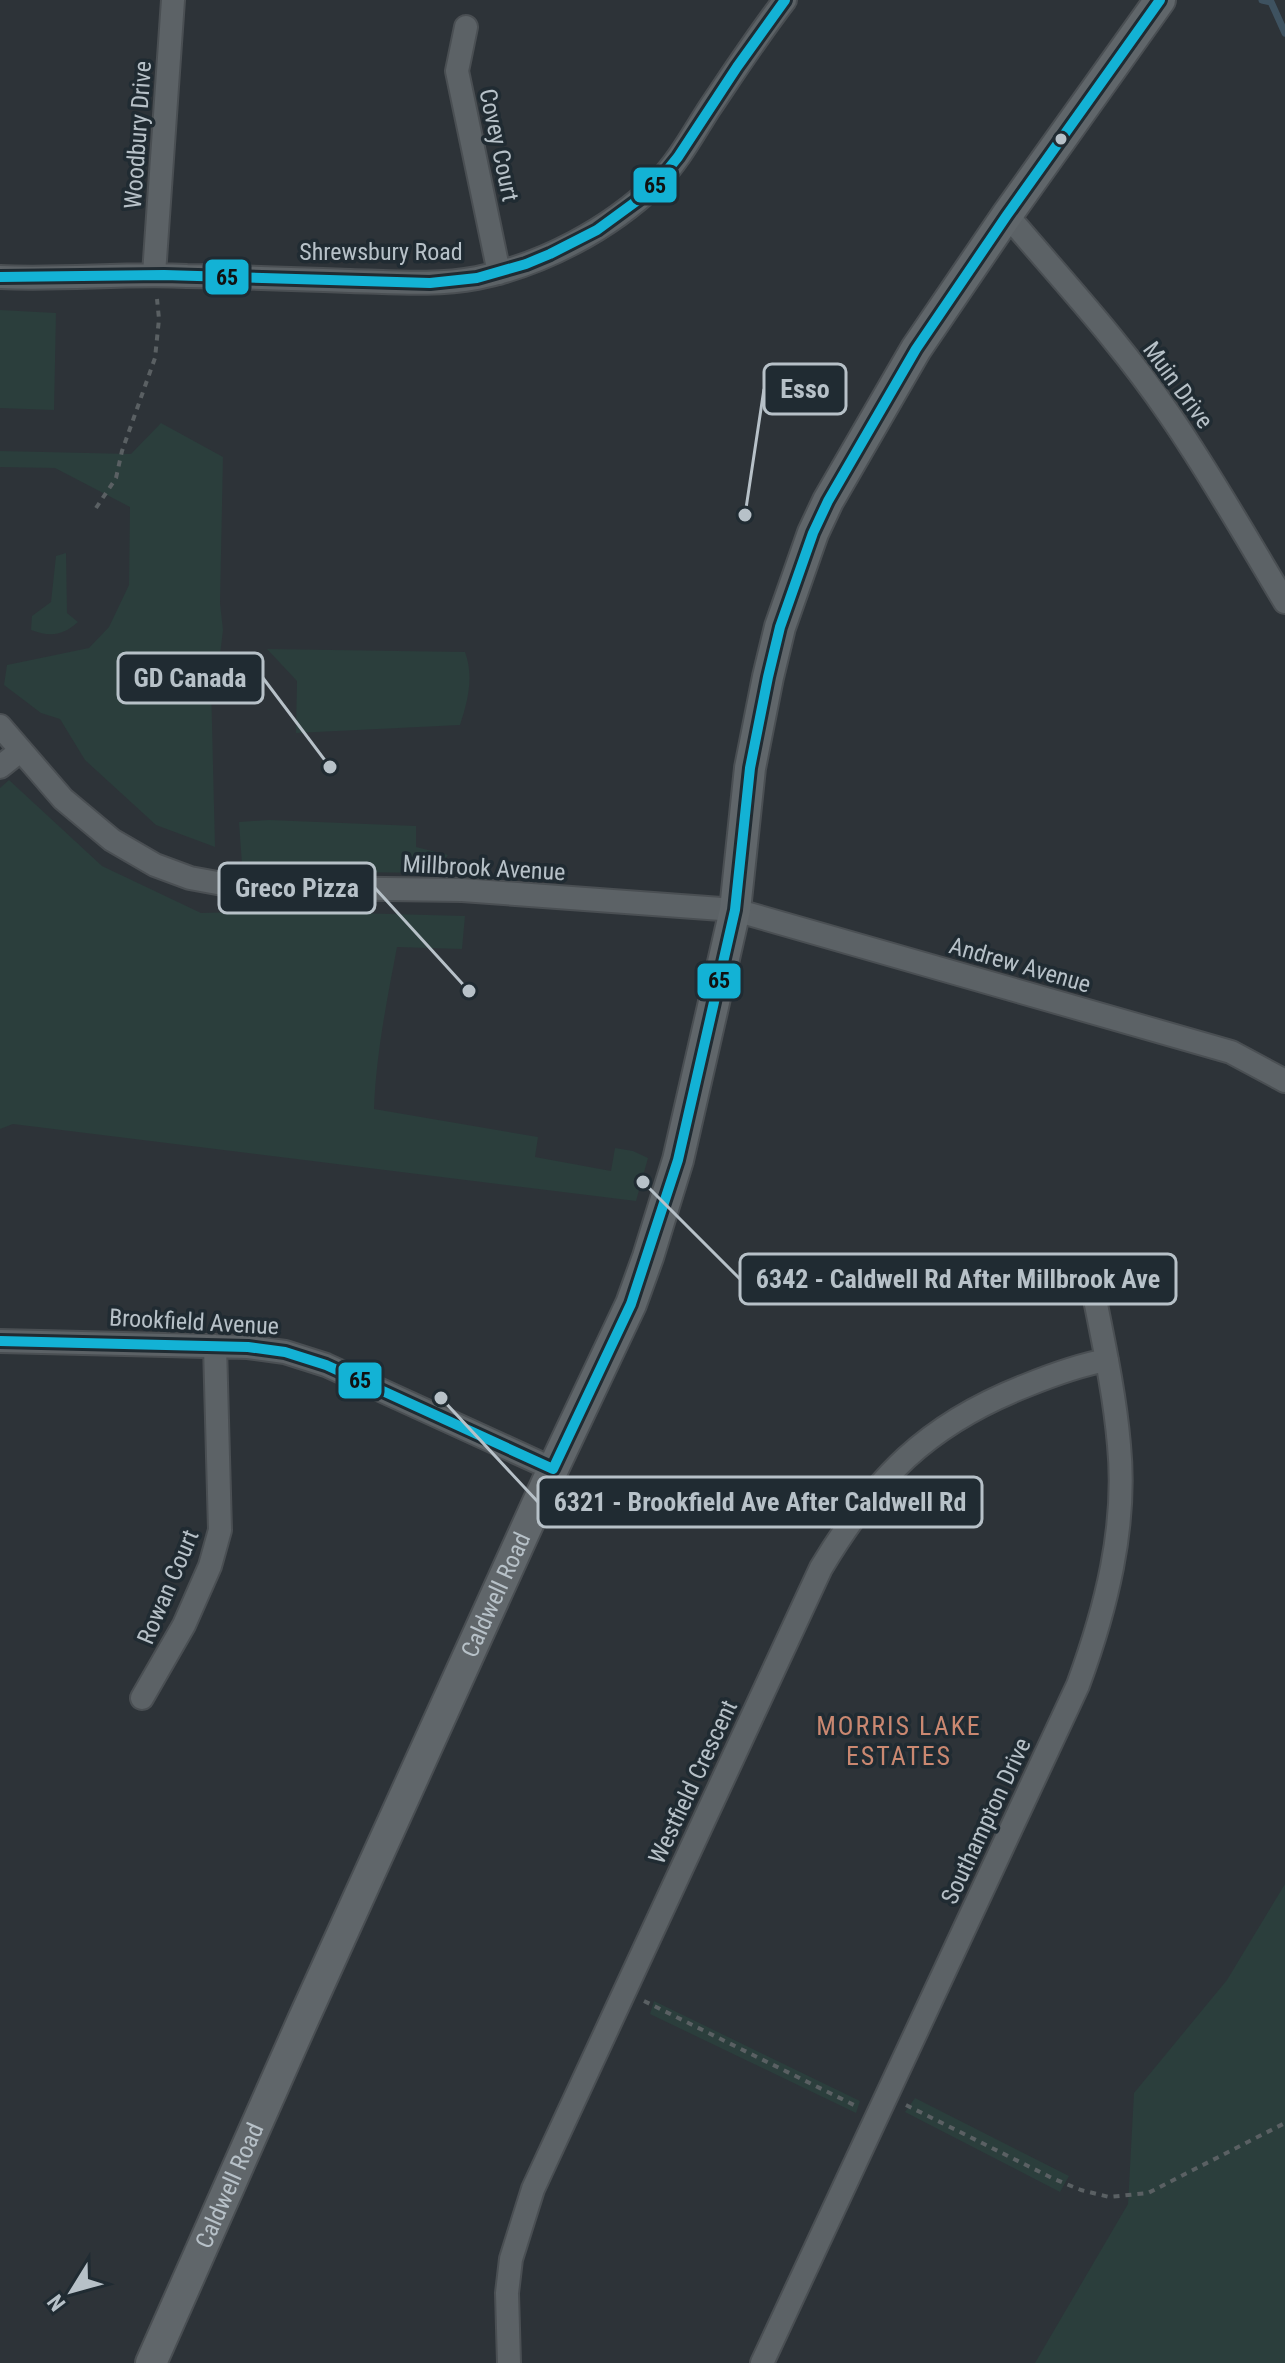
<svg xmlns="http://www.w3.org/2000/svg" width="1285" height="2363" viewBox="0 0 1285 2363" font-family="'Roboto Condensed',sans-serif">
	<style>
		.green { fill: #2b3e3c }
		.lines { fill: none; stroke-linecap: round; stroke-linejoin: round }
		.stream { stroke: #3e5260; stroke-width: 7 }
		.street-casing { stroke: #4a4f53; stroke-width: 26 }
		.secondary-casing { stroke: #4a4f53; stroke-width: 34 }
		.path { stroke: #5a6063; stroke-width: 4; stroke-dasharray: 6 6; stroke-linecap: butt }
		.street { stroke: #5c6266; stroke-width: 22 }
		.secondary { stroke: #60666a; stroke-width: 30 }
		.bus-1-casing { stroke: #202b32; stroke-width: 16 }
		.bus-1 { stroke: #13b2d5; stroke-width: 10 }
		.bus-dot { fill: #b7c1c8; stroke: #202b32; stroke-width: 3 }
		.labels { text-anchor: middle; stroke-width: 7; stroke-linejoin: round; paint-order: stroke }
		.street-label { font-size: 24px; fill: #b7c1c8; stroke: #202b32 }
		.neighbourhood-label { font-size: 26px; letter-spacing: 2px; fill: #ca8871; stroke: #202b32 }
		.leader { fill: none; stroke: #b7c1c8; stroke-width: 3 }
		.callout-dot { fill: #b7c1c8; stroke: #202b32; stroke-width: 3 }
		.callout { fill: #202b32; stroke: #b7c1c8; stroke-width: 3 }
		.callout-label { font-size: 26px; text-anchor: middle; font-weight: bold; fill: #b7c1c8 }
		.line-badge { stroke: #202b32; stroke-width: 3 }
		.pale-badge-label { font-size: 22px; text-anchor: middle; font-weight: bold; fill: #111 }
	</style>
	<rect width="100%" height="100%" fill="#2d3338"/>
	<path class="green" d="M0 310 56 313 54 410 0 408Z
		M161 423 223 457 220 603 223 630 220 655 211 683 215 847 156 825 85 760 60 719 41 713 4 685 7 665 89 648 109 627 129 585 130 507 55 468 0 467V451L131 454Z
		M66 553 67 613 78 622C62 636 51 637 31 630L32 616 51 602 56 556Z
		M267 649 465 652C474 676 468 701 460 725L296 733 297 681Z
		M9 780 102 866 201 913 280 911 465 916 462 949 397 947C387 1000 376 1054 374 1109L538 1137 535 1157 611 1171 615 1148 633 1151 648 1158 636 1201 13 1124 0 1129V788Z
		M269 820 416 826V847L448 855 435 873 257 871 242 864 239 822Z
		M1285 1884V2363H1035L1128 2204 1134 2093 1227 1980Z
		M654 2001 860 2101 856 2113 650 2014Z
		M915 2098 1069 2176 1060 2192 905 2112Z"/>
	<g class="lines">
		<path class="stream" d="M1262 0 1271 2 1285 33"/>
		<defs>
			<path id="street" d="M466 27 457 71 499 273
				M1007 215C1062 280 1121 343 1169 414 1211 475 1247 539 1285 602
				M154 274 173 0
				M0 277C62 280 125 273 187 276 242 277 296 279 350 281 393 282 435 286 477 278 542 265 610 229 657 183 678 162 693 134 709 109 734 72 758 35 785 0
				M0 726 63 799 112 840 155 865 190 878 239 887 462 890 735 910 1231 1052 1285 1081
				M0 767 20 751
				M0 1341 248 1347 285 1352 326 1365 553 1469
				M142 1698 184 1625 210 1566 220 1530 215 1346
				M509 2363 507 2293 511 2259 533 2189 821 1568C875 1478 926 1425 1025 1386 1052 1375 1079 1365 1107 1360
				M762 2363 1078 1685C1106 1609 1127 1527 1119 1445 1114 1386 1100 1327 1089 1269"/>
			<g id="secondary">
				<path id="s1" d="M151 2363 303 2020 553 1469 631 1304 648 1257 678 1160 735 910 750 768 768 677 780 627 813 533 828 501 916 349 1007 215 1160 0"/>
			</g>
		</defs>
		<use href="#street" class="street-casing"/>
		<use href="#secondary" class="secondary-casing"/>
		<path class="path" d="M96 508 116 478 122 451 155 358 159 319 157 299
			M644 2001 858 2107
			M906 2105 1054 2179 1081 2190 1109 2197 1148 2193 1285 2123"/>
		<use href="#street" class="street"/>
		<use href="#secondary" class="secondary"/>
		<defs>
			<path id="bus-1" d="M0 277 164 275 430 283 477 278 526 264 550 254 597 230 638 200 657 183 678 157 737 67 785 0
				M0 1341 248 1347 285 1352 326 1365 553 1469 631 1304 678 1160 735 910 750 768 768 677 780 627 813 533 828 501 916 349 1007 215 1160 0"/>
		</defs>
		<use href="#bus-1" class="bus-1-casing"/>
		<use href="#bus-1" class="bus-1"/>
	</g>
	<circle class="bus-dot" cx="1061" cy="139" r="7"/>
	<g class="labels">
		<g class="street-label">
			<text transform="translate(138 135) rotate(-86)" y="8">Woodbury Drive</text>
			<text transform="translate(499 145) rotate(78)" y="8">Covey Court</text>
			<text x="381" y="260">Shrewsbury Road</text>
			<text transform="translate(1178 385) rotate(54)" y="8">Muin Drive</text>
			<text transform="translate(484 868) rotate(3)" y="8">Millbrook Avenue</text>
			<text transform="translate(1020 965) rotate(16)" y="8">Andrew Avenue</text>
			<text transform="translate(194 1322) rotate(3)" y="8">Brookfield Avenue</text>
			<text transform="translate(168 1587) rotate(-67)" y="8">Rowan Court</text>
			<text dy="8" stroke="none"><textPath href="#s1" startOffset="842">Caldwell Road</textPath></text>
			<text transform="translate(693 1782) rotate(-65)" y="8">Westfield Crescent</text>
			<text transform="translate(986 1821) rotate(-65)" y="8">Southampton Drive</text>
			<text dy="8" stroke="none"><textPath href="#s1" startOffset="194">Caldwell Road</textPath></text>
		</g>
		<g class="neighbourhood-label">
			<text x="899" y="1735">MORRIS LAKE<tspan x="899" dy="30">ESTATES</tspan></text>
		</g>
	</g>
	<path class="leader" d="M745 515L764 389M330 767L263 678M469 991L375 888M643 1182L740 1279M441 1398L538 1502"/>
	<g class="callout-dot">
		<circle cx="745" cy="515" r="8"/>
		<circle cx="330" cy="767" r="8"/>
		<circle cx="469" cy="991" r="8"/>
		<circle cx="643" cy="1182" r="8"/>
		<circle cx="441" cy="1398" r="8"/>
	</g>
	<g class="callout">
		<rect x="764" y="364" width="82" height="50" rx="8"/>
		<rect x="118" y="653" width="145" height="50" rx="8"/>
		<rect x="219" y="863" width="156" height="50" rx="8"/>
		<rect x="740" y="1254" width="436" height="50" rx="8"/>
		<rect x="538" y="1477" width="444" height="50" rx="8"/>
	</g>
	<g class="callout-label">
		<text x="805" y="398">Esso</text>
		<text x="190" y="687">GD Canada</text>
		<text x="297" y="897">Greco Pizza</text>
		<text x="958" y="1288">6342 - Caldwell Rd After Millbrook Ave</text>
		<text x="760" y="1511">6321 - Brookfield Ave After Caldwell Rd</text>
	</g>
	<g class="line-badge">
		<rect x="632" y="166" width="46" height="38" rx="8" fill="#13b2d5"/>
		<rect x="204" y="258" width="46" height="38" rx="8" fill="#13b2d5"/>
		<rect x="696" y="962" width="46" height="38" rx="8" fill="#13b2d5"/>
		<rect x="337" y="1361" width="46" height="39" rx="8" fill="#13b2d5"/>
	</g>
	<g class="pale-badge-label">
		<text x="655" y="193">65</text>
		<text x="227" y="285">65</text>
		<text x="719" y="988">65</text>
		<text x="360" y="1388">65</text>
	</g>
	<g transform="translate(72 2291) rotate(233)" stroke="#202b32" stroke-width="6" paint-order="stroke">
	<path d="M0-6L14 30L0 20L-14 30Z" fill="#b7c1c8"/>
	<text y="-12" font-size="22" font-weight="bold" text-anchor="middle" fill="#b7c1c8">N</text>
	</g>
</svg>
